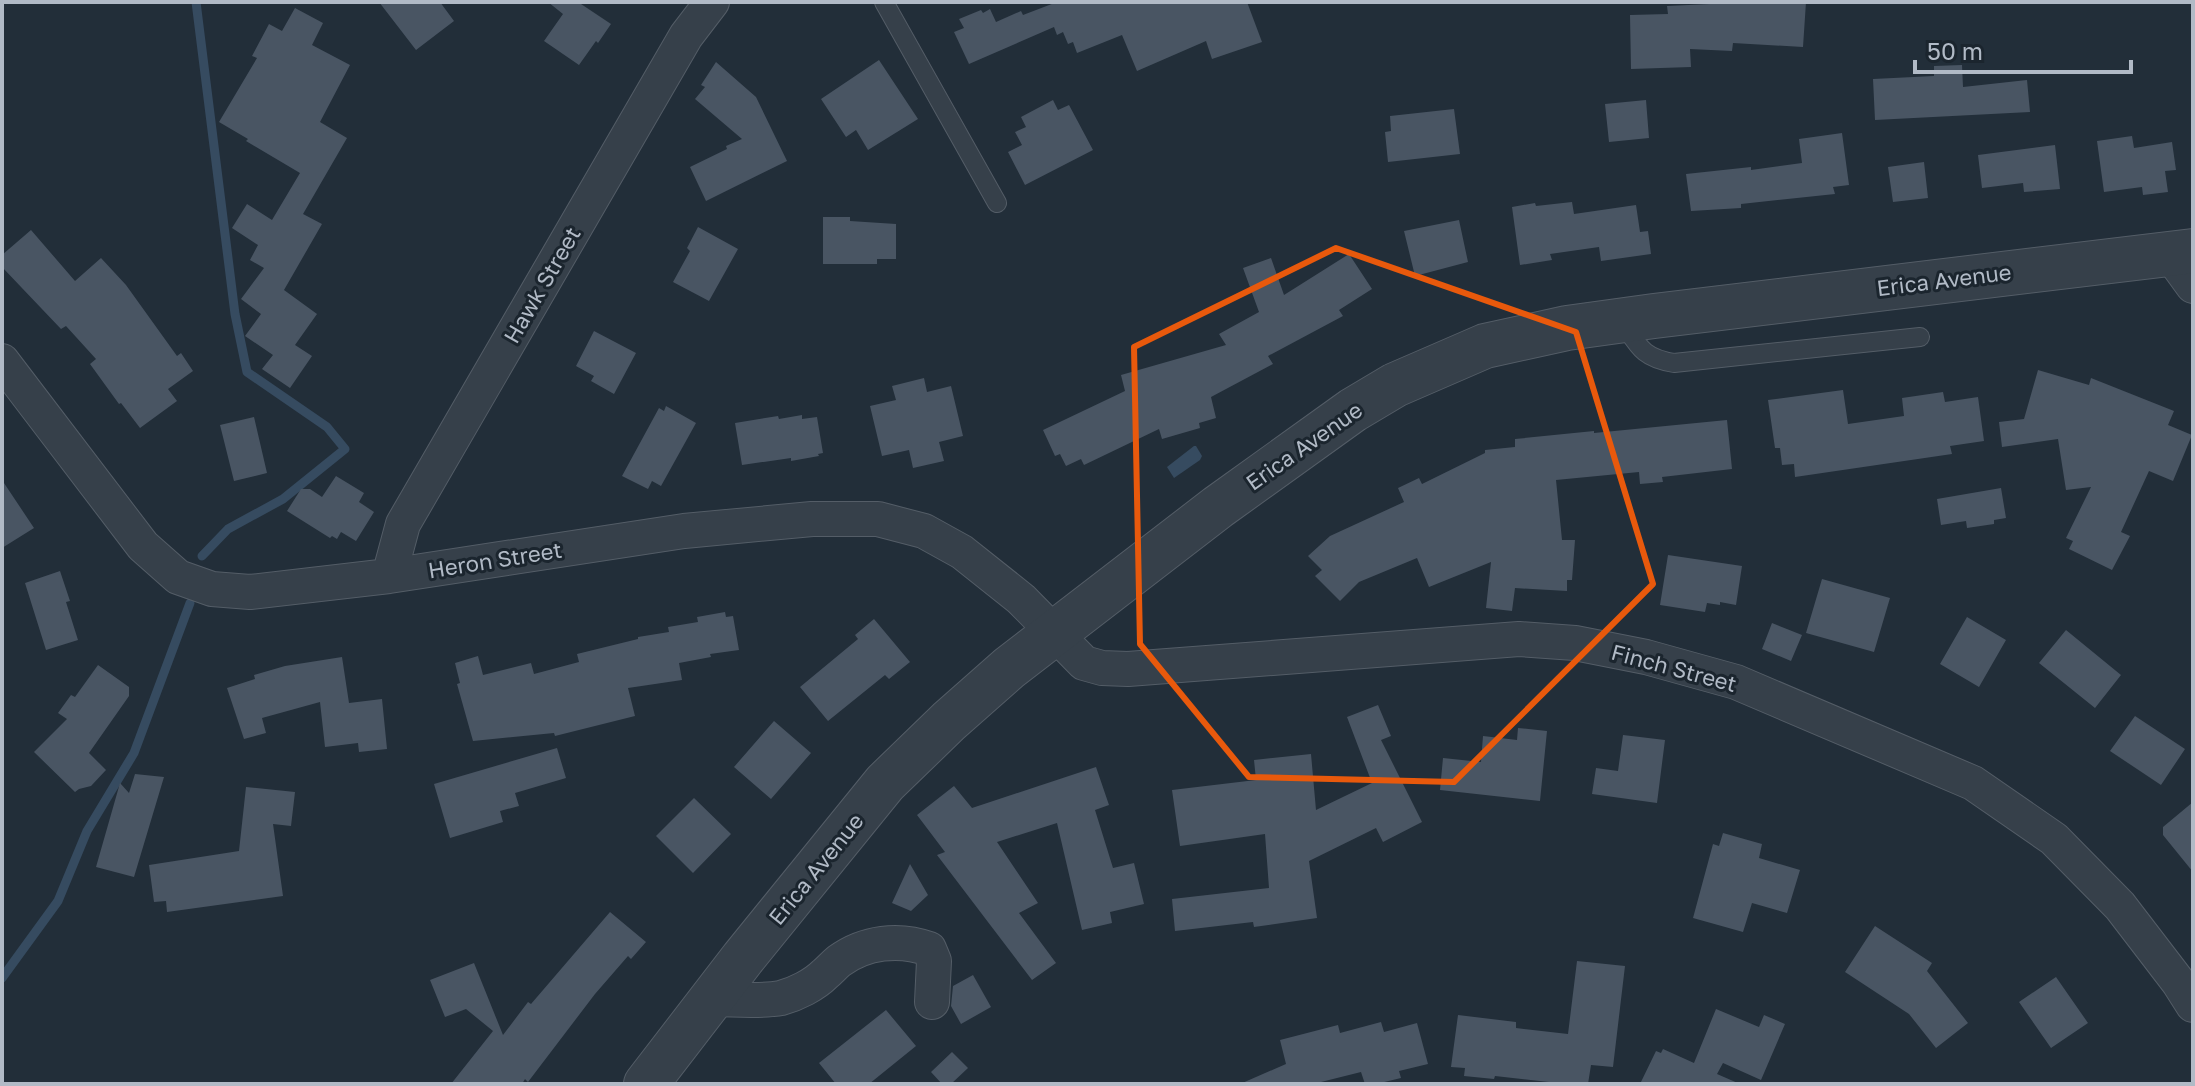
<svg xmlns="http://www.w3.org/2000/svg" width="2195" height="1086" viewBox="0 0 2195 1086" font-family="'Golos Text',sans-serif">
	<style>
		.water { fill: #364b60 }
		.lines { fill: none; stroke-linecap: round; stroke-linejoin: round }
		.stream { stroke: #364b60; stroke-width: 9 }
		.building { fill: #495563 }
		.service-casing { stroke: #545d67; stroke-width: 20 }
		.minor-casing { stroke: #545d67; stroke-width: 36 }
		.tertiary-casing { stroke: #545d67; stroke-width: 46 }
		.service { stroke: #36404a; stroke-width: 18 }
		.minor { stroke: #36404a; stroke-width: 34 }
		.tertiary { stroke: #36404a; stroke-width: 44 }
		.marked { fill: none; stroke: #e8590c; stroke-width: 6; stroke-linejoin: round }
		.labels { text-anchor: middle; stroke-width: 6; stroke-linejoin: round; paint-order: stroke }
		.street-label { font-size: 22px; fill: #b1bac6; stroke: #1b252e }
	</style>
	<rect width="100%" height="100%" fill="#222e39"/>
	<path class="water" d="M1194 446H1196L1202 456 1200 460 1174 478 1167 467Z"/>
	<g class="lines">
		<path class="stream" d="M196 2 235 314 247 372 327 427 345 449 283 499 228 529 202 556
			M2 978 58 901 87 831 134 753 190 603"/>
	</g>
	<path class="building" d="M379 2H440L454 21 416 50Z
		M548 2H578L611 24 598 43 596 41 579 65 544 41 563 14Z
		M1057 2H1247L1262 42 1212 59 1206 41 1137 71 1122 35 1077 53 1073 42 1068 44 1063 32 1057 35 1054 27 969 64 954 32 964 28 959 19 981 10 983 13 990 9 996 22 1021 11 1023 15Z
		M1710 2H1806L1803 47 1733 43 1732 51 1690 49 1691 67 1631 69 1630 15 1668 14 1667 6 1710 4Z
		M295 8 323 23 312 45 350 65 320 122 347 138 303 214 322 224 284 290 317 314 295 345 312 356 290 388 262 369 273 355 245 336 261 314 241 299 264 268 250 260 258 245 232 228 247 204 272 220 300 173 246 141 248 139 219 122 257 58 252 56 269 24 282 31Z
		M879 60 918 119 868 150 856 130 846 137 821 99Z
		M716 62 756 97 787 161 706 201 690 167 727 149 726 146 742 139 695 99 705 87 701 85Z
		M1962 65 1963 87 2027 80 2030 112 1875 120 1873 79 1934 76V66Z
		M1053 100 1058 110 1069 105 1093 150 1025 185 1008 152 1022 145 1015 132 1026 127 1021 117Z
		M1646 100 1649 138 1609 142 1605 104Z
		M1454 109 1460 154 1388 162 1385 132 1391 131 1390 116Z
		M1842 133 1849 185 1833 187 1835 194 1741 204V208L1691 211 1686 174 1751 167V170L1802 163 1799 139Z
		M2132 136 2134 148 2172 142 2176 170 2165 171 2168 192 2143 195 2142 187 2104 192 2097 141Z
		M2055 145 2060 189 2024 192 2023 183 1982 188 1978 155Z
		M1924 162 1928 198 1893 202 1888 167Z
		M1572 202 1574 214 1636 205 1640 232 1648 231 1651 254 1601 261 1599 247 1550 254 1552 260 1520 265 1512 207 1535 203 1536 206Z
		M823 217H850V221L896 224V259H877V264H823Z
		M1459 220 1468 262 1415 276 1404 231Z
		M698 227 738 249 709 301 673 282 690 251 687 248Z
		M31 230 75 281 101 258 126 285 177 356 181 353 193 371 168 389 177 401 140 428 121 403 119 404 90 364 96 359 66 326 61 329 2 267V255Z
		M1349 254 1372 289 1339 310 1343 316 1268 356 1273 364 1211 397 1216 418 1199 423 1200 428 1162 439 1159 429 1084 465 1081 459 1066 466 1060 454 1055 456 1043 430 1125 391 1121 375 1226 345 1219 334 1259 312 1243 268 1271 258 1284 295Z
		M594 331 636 353 614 394 591 381 594 376 576 366Z
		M2038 370 2089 385 2091 378 2174 411 2168 425 2192 435 2173 481 2149 471 2121 532 2130 536 2112 570 2069 549 2073 541 2066 538 2091 487 2066 490 2058 439 2002 447 1999 422 2024 419Z
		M924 378 927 392 951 386 963 436 939 442 944 461 913 468 909 450 882 456 870 406 896 400 892 386Z
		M1843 390 1848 424 1904 416 1902 398 1943 392 1945 402 1978 397 1984 441 1950 446 1952 454 1795 477 1794 464 1782 465 1780 448H1775L1768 400Z
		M666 406 696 423 661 486 652 481 648 489 622 476 659 408 664 411Z
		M802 415V419L817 417 823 453 818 454 819 456 791 461V458L742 465 735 423 778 416 779 419Z
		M254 417 267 473 234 481 220 425Z
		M1727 420 1732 469 1662 477 1663 482 1640 484 1639 472 1556 480 1562 540H1575L1572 580H1567V591L1515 588 1512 611 1486 608 1491 562 1429 587 1417 558 1359 582 1340 601 1315 576 1322 570 1308 556 1330 536 1404 502 1398 488 1419 478 1422 484 1485 453V450L1515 447V439L1594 431V433Z
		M336 476 364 493 359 502 374 512 356 541 341 532 337 539 332 536 330 538 287 511 301 489H310L322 497Z
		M2 480 34 528 2 548Z
		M2001 488 2006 518 1994 520V524L1967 528 1966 521 1941 525 1937 499Z
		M1668 555 1742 566 1736 605 1720 602V605L1707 603 1705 612 1660 605Z
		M60 571 70 601 66 602 78 640 46 650 25 583Z
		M1822 579 1890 598 1874 652 1806 633Z
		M725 612 726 617 733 616 739 650 710 654 711 657 679 663 682 680 628 688 635 716 555 736 554 733 473 741 457 684 460 683 455 663 478 656 483 675 531 663 534 674 579 662 577 654 638 639V637L669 632 668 627 698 622 697 617Z
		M1967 617 2006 640 1979 687 1940 664Z
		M874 619 910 662 889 679 885 675 828 721 800 687 858 639 855 635Z
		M1772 623 1802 635 1791 661 1762 649Z
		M2066 630 2121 675 2095 708 2039 663Z
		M342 657 349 703 382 699 387 749 359 752 358 743 325 747 320 702 262 718 266 733 244 739 227 688 255 679 254 675 285 666Z
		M98 665 129 687V696L89 753 106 770 91 786 79 789 75 792 34 752 67 719 58 713 71 695 75 697Z
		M1378 705 1391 736 1381 740 1422 822 1383 842 1376 828 1309 861 1317 918 1254 927 1253 922 1175 931 1172 899 1269 888 1265 834 1180 846 1172 790 1256 780 1254 760 1311 754 1316 810 1372 783 1347 717Z
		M2135 716 2185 749 2161 785 2110 751Z
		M774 721 811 753 771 799 734 767Z
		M1518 728 1547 731 1540 801 1440 790 1443 758 1481 762 1483 736 1517 740Z
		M1623 735 1665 740 1657 803 1592 794 1596 768 1618 771Z
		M557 748 566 778 515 793 519 806 500 811 503 822 450 838 434 784Z
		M1096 767 1109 805 1095 810 1113 868 1134 863 1144 904 1110 912 1112 923 1082 930 1057 823 997 842 1038 903 1019 913 1056 963 1032 980 937 855 945 852 917 815 954 786 972 808Z
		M135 774 164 777 134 877 96 867 120 783 129 793Z
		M246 787 295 792 291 826 273 824 283 896 167 912 166 901 154 902 149 865 239 851Z
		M694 798 731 834 693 873 656 836Z
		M2193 802V872L2163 835V827Z
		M1723 833 1762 844 1759 858 1800 870 1787 913 1752 903 1743 932 1693 918 1713 844 1719 846Z
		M910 864 928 895 911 911 892 903Z
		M610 912 646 942 631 959 628 956 595 994 528 1082 525 1079 522 1084H451L493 1031 466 1009 445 1017 430 980 474 963 503 1035 528 1002 531 1004Z
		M1875 926 1932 963 1927 971 1968 1023 1936 1048 1909 1014 1845 972Z
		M1577 961 1625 966 1613 1067 1591 1065 1588 1084H1567L1495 1076 1494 1079 1464 1076 1465 1068 1451 1067 1458 1015 1516 1022V1028L1568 1034Z
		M973 975 991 1007 961 1024 951 1006 953 986Z
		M2056 977 2088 1023 2051 1048 2019 1002Z
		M1716 1009 1759 1027 1764 1015 1785 1024 1761 1080 1723 1063 1717 1074 1740 1084H1640L1656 1051 1661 1053 1663 1049 1694 1063Z
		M886 1010 916 1046 869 1084H836L819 1063Z
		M1381 1022 1384 1032 1417 1023 1428 1064 1399 1071 1401 1078 1376 1084H1365L1361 1072 1313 1084H1240L1286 1064 1280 1040 1338 1025 1340 1033Z
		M952 1052 968 1068 951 1084H942L931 1072Z"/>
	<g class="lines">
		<defs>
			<path id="service" d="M884 2 997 203
				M1623 323C1639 347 1643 358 1674 363L1920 337"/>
			<path id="minor" d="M2169 253 2193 286
				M2 361 143 546 178 577 212 589 250 592 389 576 684 531 812 519H878L924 531 962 552 1021 599 1084 663 1102 668 1128 669 1519 639 1575 643 1646 657 1736 682 1973 783 2054 839 2120 906 2179 983 2193 1005
				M389 576 403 524 686 36 712 2
				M712 999C734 999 759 1002 781 998 796 994 814 985 825 974 830 970 834 965 839 961 865 942 899 938 929 949L934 961 932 1002"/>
			<path id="tertiary" d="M646 1084 743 958 885 783 949 721 1009 668 1218 507 1353 410 1395 385 1485 346 1567 328 1654 316 2193 251"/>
		</defs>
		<use href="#service" class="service-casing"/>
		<use href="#minor" class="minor-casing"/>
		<use href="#tertiary" class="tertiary-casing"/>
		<use href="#service" class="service"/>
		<use href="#minor" class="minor"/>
		<use href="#tertiary" class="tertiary"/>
	</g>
	<path class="marked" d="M1336 248 1576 332 1653 584 1454 782 1249 777 1140 644 1134 347Z"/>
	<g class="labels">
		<g class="street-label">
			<text transform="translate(1944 280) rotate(-7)" y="8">Erica Avenue</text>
			<text transform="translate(542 285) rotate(-60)" y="8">Hawk Street</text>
			<text transform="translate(1304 446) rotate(-35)" y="8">Erica Avenue</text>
			<text transform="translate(495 560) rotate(-9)" y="8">Heron Street</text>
			<text transform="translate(1674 668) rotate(15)" y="8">Finch Street</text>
			<text transform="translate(816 869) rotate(-51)" y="8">Erica Avenue</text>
		</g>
	</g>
	<rect width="2195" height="1086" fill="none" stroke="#b1bac6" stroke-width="8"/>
	<path d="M1915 60v12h216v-12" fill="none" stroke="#b1bac6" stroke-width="4"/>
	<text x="1927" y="60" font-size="24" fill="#b1bac6" stroke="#1b252e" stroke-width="6" paint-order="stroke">50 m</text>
</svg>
